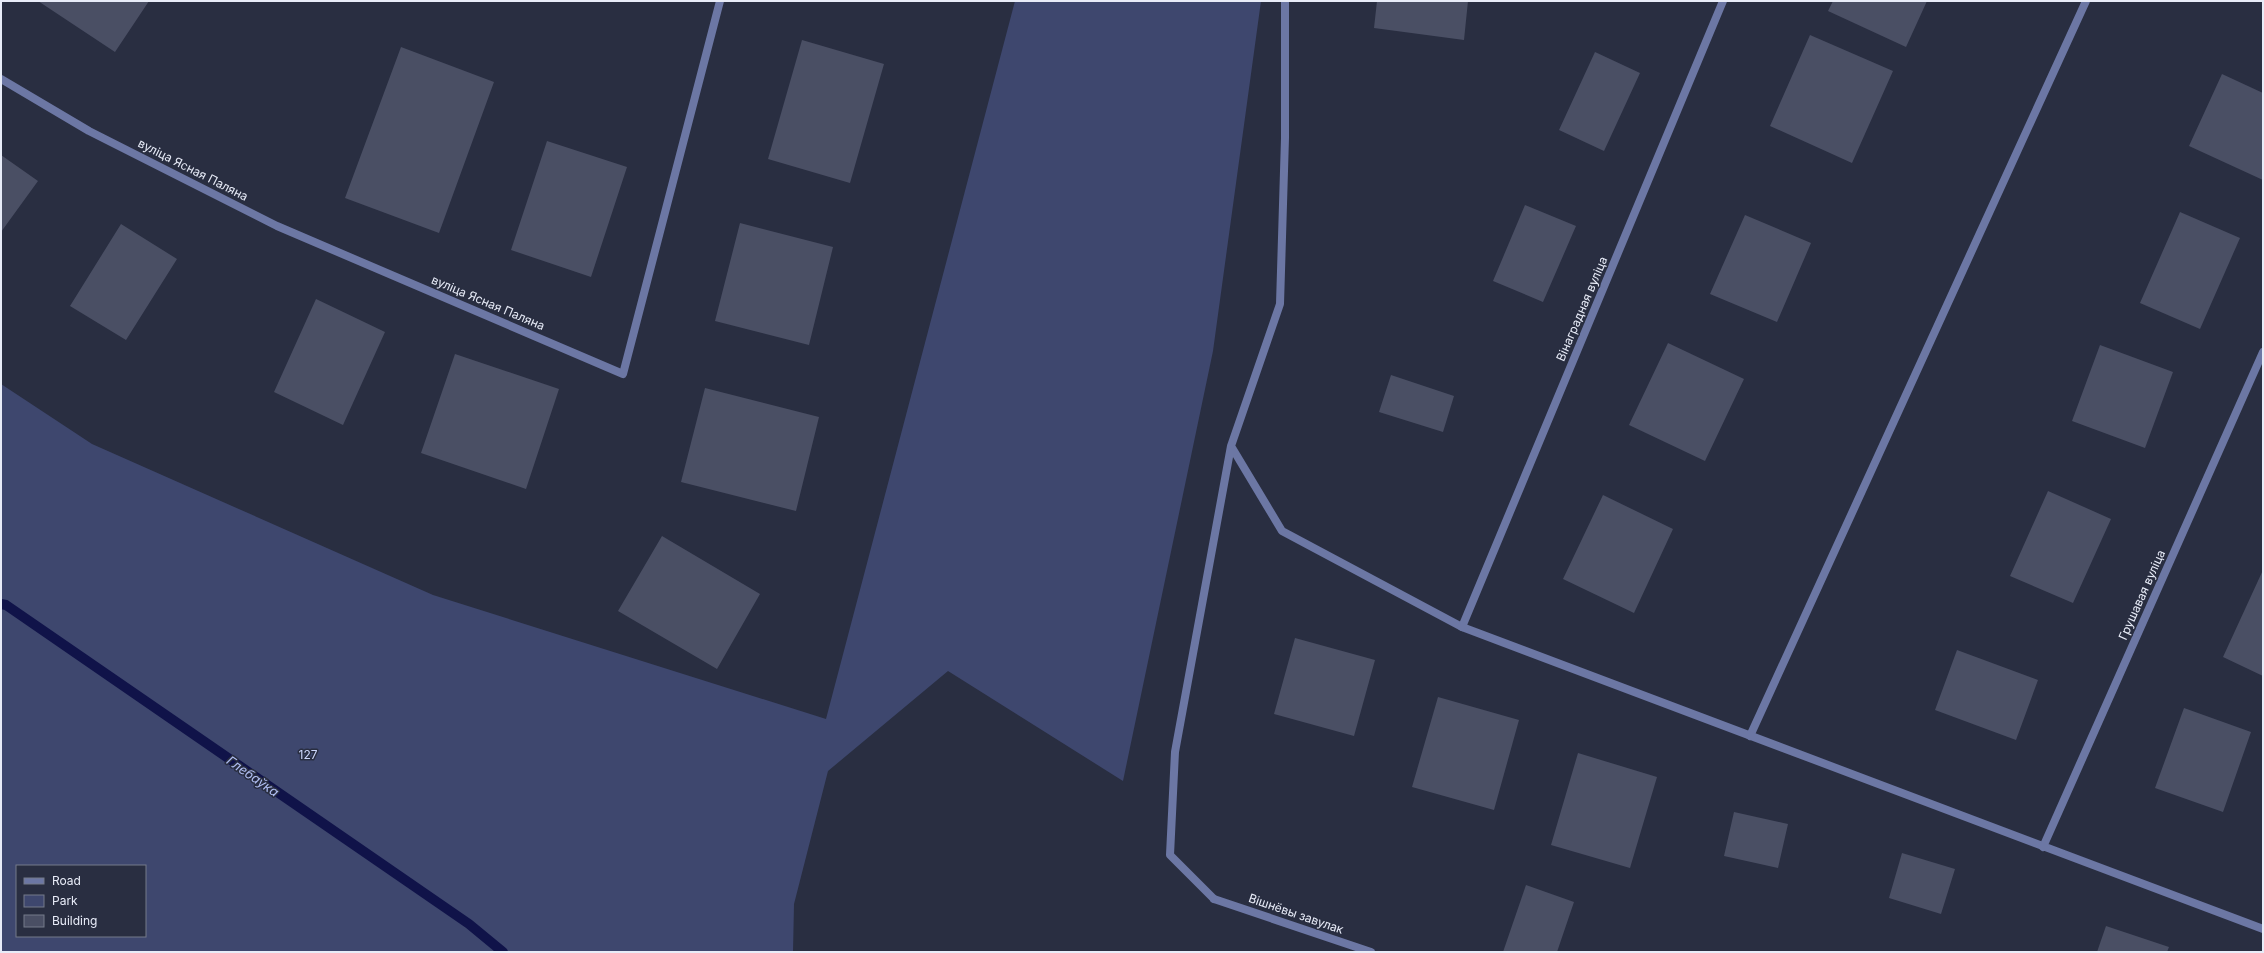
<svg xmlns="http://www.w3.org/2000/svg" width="2264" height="953" viewBox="0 0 2264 953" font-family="Inter,sans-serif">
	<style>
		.green { fill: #3e476e; fill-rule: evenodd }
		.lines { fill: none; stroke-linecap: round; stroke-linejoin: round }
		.stream { stroke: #101349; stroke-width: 10 }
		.building { fill: #4a4f64 }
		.lane { stroke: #6c77a4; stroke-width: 8 }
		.street { stroke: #6c77a4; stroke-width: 8 }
		.labels { text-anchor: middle; stroke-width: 3; stroke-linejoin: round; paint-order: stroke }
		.street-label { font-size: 12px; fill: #e8ecf8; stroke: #292e41 }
		.park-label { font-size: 12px; fill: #cdd7fb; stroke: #292e41 }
		.water-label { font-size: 13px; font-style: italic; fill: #b0bef3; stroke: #292e41 }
	</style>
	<rect width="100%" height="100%" fill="#292e41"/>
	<path class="green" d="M1015 1H1261L1213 351 1123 781 948 671 828 771 794 904 793 952H1V384L92 444 433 595 826 719ZM17 866H145V936H17Z"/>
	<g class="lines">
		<path class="stream" d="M1 604 6 605 469 924 503 952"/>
	</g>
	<path class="building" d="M38 1H149L115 52Z
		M1377 1H1468L1464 40 1374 28Z
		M1833 1H1927L1906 47 1828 11Z
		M1810 35 1893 71 1852 163 1770 126Z
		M802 40 884 64 850 183 768 159Z
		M401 47 494 82 439 233 345 198Z
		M1595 52 1640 73 1604 151 1559 130Z
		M2222 74 2263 93V180L2189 146Z
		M547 141 627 167 591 277 511 250Z
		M1 155 38 181 1 232Z
		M1525 205 1576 226 1543 302 1493 281Z
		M2180 212 2240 238 2200 329 2140 303Z
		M1745 215 1811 243 1777 322 1710 294Z
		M740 223 833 247 809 345 715 321Z
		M121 224 177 259 126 340 70 306Z
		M316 299 385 332 343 425 274 392Z
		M1668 343 1744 379 1705 461 1629 425Z
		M2100 345 2173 372 2145 448 2072 421Z
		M455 354 559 389 526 489 421 453Z
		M1391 375 1454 396 1443 432 1379 412Z
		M705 388 819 417 796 511 681 482Z
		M2048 491 2111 519 2073 603 2010 576Z
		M1603 495 1673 529 1634 613 1563 579Z
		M662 536 760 594 717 669 618 611Z
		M2263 570V676L2223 657Z
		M1295 638 1375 660 1354 736 1274 714Z
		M1957 650 2038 680 2016 740 1935 710Z
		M1438 697 1519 720 1494 810 1412 787Z
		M2184 708 2251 732 2223 812 2155 788Z
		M1578 753 1657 777 1630 868 1551 845Z
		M1734 812 1788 824 1778 868 1724 856Z
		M1902 853 1955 869 1941 914 1889 898Z
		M1526 885 1574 902 1557 952H1503Z
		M2106 926 2169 947 2167 952H2097Z"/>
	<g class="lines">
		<path class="lane" d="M1285 1V138L1280 304 1231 446 1282 531 1462 627
			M1750 736 2086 1
			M1214 899 1170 855 1175 752 1231 446"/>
		<path class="street" d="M1723 1 1462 627 2263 929
			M1 79 89 131 277 226 623 374 720 1
			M2043 847 2263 352
			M1214 899 1371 952"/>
	</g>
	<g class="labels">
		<g class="street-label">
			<text transform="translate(193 170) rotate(27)" y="4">вуліца Ясная Паляна</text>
			<text transform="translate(488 303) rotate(23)" y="4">вуліца Ясная Паляна</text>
			<text transform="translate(1582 309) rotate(-67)" y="4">Вінаградная вуліца</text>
			<text transform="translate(2142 595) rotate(-66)" y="4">Грушавая вуліца</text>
			<text transform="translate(1296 914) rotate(19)" y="4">Вішнёвы завулак</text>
		</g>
		<g class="park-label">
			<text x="308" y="759">127</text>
		</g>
		<g class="water-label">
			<text transform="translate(253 776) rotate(35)" y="5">Глебаўка</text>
		</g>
	</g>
	<rect width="2264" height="953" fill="none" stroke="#e8ecf8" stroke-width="4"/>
	<rect x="16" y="865" width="130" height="72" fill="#292e41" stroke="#757a8a"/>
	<rect x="24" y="878" width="20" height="6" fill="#6c77a4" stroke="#757a8a"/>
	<text x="52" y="885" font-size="12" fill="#e8ecf8">Road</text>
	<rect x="24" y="895" width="20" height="12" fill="#3e476e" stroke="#757a8a"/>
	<text x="52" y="905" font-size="12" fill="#e8ecf8">Park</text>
	<rect x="24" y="915" width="20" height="12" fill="#4a4f64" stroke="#757a8a"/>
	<text x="52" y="925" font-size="12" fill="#e8ecf8">Building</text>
</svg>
